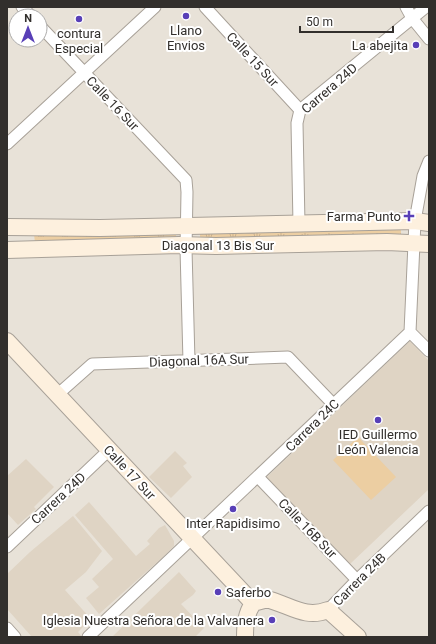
<svg xmlns="http://www.w3.org/2000/svg" width="436" height="644" viewBox="0 0 436 644" font-family="Roboto,sans-serif">
	<style>
		.built { fill: #dfd4c4 }
		.grass { fill: url(#grass-tufts) }
		.park { fill: #eccea2 }
		.lines { fill: none; stroke-linecap: round; stroke-linejoin: round }
		.street-casing { stroke: #a8a198; stroke-width: 13 }
		.secondary-casing { stroke: #a8a198; stroke-width: 18 }
		.street { stroke: #fff; stroke-width: 11 }
		.secondary { stroke: #fdf0de; stroke-width: 16 }
		.poi-dot { fill: #583fb7; stroke: #fff; stroke-width: 1.5 }
		.labels { text-anchor: middle; stroke-width: 4; stroke-linejoin: round; paint-order: stroke }
		.poi-label { font-size: 13px; fill: #322f2c; stroke: #fff }
		.street-label { font-size: 13px; fill: #322f2c; stroke: #fff }
	</style>
	<defs>
		<pattern id="grass-tufts" width="24" height="20" patternUnits="userSpaceOnUse"><rect width="24" height="20" fill="#eccea2"/><path d="M3 7l-1-3M5 7V3M7 7l1-3M15 17l-1-3M17 17v-4M19 17l1-3" fill="none" stroke="#cbb18c"/></pattern>
	</defs>
	<rect width="100%" height="100%" fill="#e8e2d8"/>
	<path class="built" d="M410 341 429 361V489L350 564 266 478Z
		M175 451 187 463 183 466 192 477 171 498 149 477Z
		M26 459 54 487 34 507 36 509 18 525 7 513V476Z
		M89 502 136 556 150 544 147 541 159 528 165 525 174 541V546L163 557 99 614 86 598 99 587 92 579 113 559 75 515Z
		M73 516 102 551 86 572 65 590 91 619 78 632 82 637H32L7 609V574L30 552Z
		M179 572 196 591 193 595 181 604 204 628 195 637H112Z"/>
	<path class="grass" d="M401 226V236L200 240V230Z
		M176 232V241L35 243 34 234Z"/>
	<path class="park" d="M358 437 396 477 371 500 333 460Z"/>
	<g class="lines">
		<defs>
			<path id="street" d="M22 7 31 16
				M205 7 300 110
				M406 7 412 18 429 39
				M40 26 186 180 187 192 186 249 189 361
				M7 144 155 7
				M299 224 297 123 300 110 426 7
				M410 332 429 351
				M57 395 92 364 288 357 333 404
				M258 477 357 580
				M7 547 109 450
				M328 610 357 580 429 511
				M7 628 15 637
				M88 637 410 332 415 221 423 176 429 161"/>
			<path id="secondary" d="M8 227 100 228 415 221 429 223
				M7 250 179 245 216 246 387 242 429 244
				M7 341 253 603
				M253 603 264 600H270C291 606 306 619 328 610L358 637
				M245 637C245 624 246 614 253 603"/>
		</defs>
		<use href="#street" class="street-casing"/>
		<use href="#secondary" class="secondary-casing"/>
		<use href="#street" class="street"/>
		<use href="#secondary" class="secondary"/>
	</g>
	<g class="poi-dot">
		<circle cx="186" cy="16" r="4"/>
		<circle cx="79" cy="19" r="4"/>
		<circle cx="416" cy="45" r="4"/>
		<path d="M407 210h4v4h4v4h-4v4h-4v-4h-4v-4h4z"/>
		<circle cx="378" cy="420" r="4"/>
		<circle cx="233" cy="509" r="4"/>
		<circle cx="218" cy="592" r="4"/>
		<circle cx="272" cy="620" r="4"/>
	</g>
	<g class="labels">
		<g class="poi-label">
			<text x="186" y="35">Llano<tspan x="186" dy="15">Envios</tspan></text>
			<text x="79" y="38">contura<tspan x="79" dy="15">Especial</tspan></text>
			<text x="408" y="50" text-anchor="end">La abejita</text>
			<text x="401" y="221" text-anchor="end">Farma Punto</text>
			<text x="378" y="439">IED Guillermo<tspan x="378" dy="15">León Valencia</tspan></text>
			<text x="233" y="528">Inter Rapidisimo</text>
			<text x="226" y="597" text-anchor="start">Saferbo</text>
			<text x="264" y="625" text-anchor="end">Iglesia Nuestra Señora de la Valvanera</text>
		</g>
		<g class="street-label">
			<text transform="translate(253 59) rotate(47)" y="5">Calle 15 Sur</text>
			<text transform="translate(329 88) rotate(-41)" y="5">Carrera 24D</text>
			<text transform="translate(113 103) rotate(46)" y="5">Calle 16 Sur</text>
			<text x="218" y="250">Diagonal 13 Bis Sur</text>
			<text transform="translate(199 360) rotate(-2)" y="5">Diagonal 16A Sur</text>
			<text transform="translate(312 425) rotate(-44)" y="5">Carrera 24C</text>
			<text transform="translate(130 472) rotate(47)" y="5">Calle 17 Sur</text>
			<text transform="translate(58 498) rotate(-43)" y="5">Carrera 24D</text>
			<text transform="translate(308 528) rotate(46)" y="5">Calle 16B Sur</text>
			<text transform="translate(359 579) rotate(-45)" y="5">Carrera 24B</text>
		</g>
	</g>
	<rect width="436" height="644" fill="none" stroke="#322f2c" stroke-width="16"/>
	<g transform="translate(28 28)"><circle r="19" fill="#ffffff" stroke="#adacab"/>
	<path d="M0-3L7 15L0 10L-7 15Z" fill="#583fb7"/>
	<text y="-6" font-size="11" font-weight="bold" text-anchor="middle" fill="#322f2c">N</text>
	</g>
	<path d="M300 26v6h93v-6" fill="none" stroke="#322f2c" stroke-width="2"/>
	<text x="306" y="26" font-size="12" fill="#322f2c" stroke="#ffffff" stroke-width="3" paint-order="stroke">50 m</text>
</svg>
